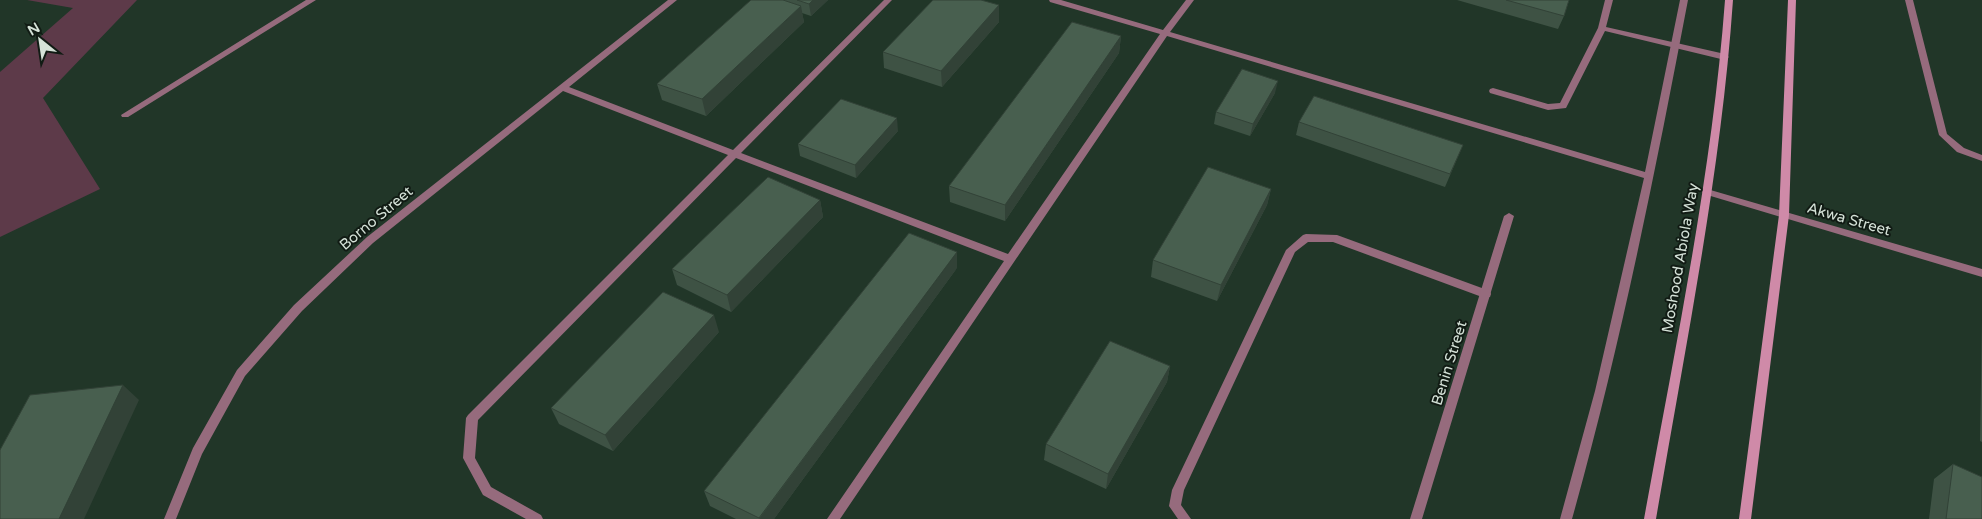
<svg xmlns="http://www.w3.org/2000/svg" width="1982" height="519" viewBox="0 0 1982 519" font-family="'Varela Round',sans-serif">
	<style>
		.green { fill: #5d3a49 }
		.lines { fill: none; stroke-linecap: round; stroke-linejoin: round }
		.service { fill: #966b7d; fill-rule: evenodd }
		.minor { fill: #966b7d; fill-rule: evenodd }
		.secondary { fill: #cf8aa8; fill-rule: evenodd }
		.wall { fill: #3e5244 }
		.shaded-wall { fill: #324237 }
		.building { fill: #485f4f; stroke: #324237 }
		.labels { text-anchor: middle; stroke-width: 4; stroke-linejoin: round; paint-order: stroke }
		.street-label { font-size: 15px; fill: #d5e2d8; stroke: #111b14 }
	</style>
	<rect width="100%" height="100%" fill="#213628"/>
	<path class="green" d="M27 0H137L43 98 100 189 0 237V72L73 8Z"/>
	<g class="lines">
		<path class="service" d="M1605 0H1613L1606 27 1725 54 1729 57 1725 60 1605 31 1566 108 1548 110 1490 93 1489 91 1490 89 1493 88 1548 104 1560 103 1598 28Z
			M1905 0H1913L1947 134 1964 148 1982 155V161L1957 152 1939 135Z
			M1306 234 1337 235 1490 291 1491 294 1490 297H1482L1333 242H1308L1295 252 1184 490 1181 505 1191 519H1178L1169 506 1172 490 1286 250 1303 235Z"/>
		<path class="minor" d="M306 0H316L128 117H122L121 115Z
			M668 0H677L569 87 733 150 884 0H892L741 153 1008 254 1160 34 1050 2 1049 0H1061L1163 30 1186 0H1194L1170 32 1645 172 1680 0H1688C1655 174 1620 348 1572 519H1560L1595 391 1644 178 1167 36 840 519H827L1004 261 736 158 478 420 475 458 491 487 541 515 543 519H526L483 495 463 458 466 418 468 415 728 155 563 91 373 243 302 311 245 376 202 454 176 519H164L193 448 237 370 294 305 367 237Z
			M1707 189 1982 269V277L1704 194 1702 192Z
			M1509 213 1514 216 1422 519H1410L1504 216Z"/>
		<path class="secondary" d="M1725 0H1733C1721 174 1685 347 1656 519H1644C1675 347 1712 175 1725 0Z
			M1788 0H1796L1789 215 1751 519H1739L1779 215Z"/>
	</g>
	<path class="wall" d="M751 0H828L811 16 802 13 804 22 706 116 662 100 657 84Z
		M1457 0H1569L1564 16 1558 29Z
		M999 5V22L942 87 884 68 883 52Z
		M1121 36 1119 53 1005 221 950 202 949 186Z
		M1275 93 1250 136 1214 124 1216 112Z
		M1299 122 1463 145 1445 187 1296 135Z
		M898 131 856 178 800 156 798 144Z
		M1271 189 1267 205 1217 301 1151 277 1153 260Z
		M820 200 823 217 731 312 677 285 672 269Z
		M957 268 774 519H736L710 506 704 491Z
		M1982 320V442L1980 441Z
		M719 332 613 451 559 424 551 408Z
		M1170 366 1167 382 1106 489 1044 460 1046 444Z
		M1953 464 1982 519H1929L1934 479Z"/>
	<path class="shaded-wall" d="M813 0H828L811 16 809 4Z
		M999 5V22L942 87 941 71Z
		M801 6 804 22 706 116 702 99Z
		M1121 36 1119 53 1005 221V205Z
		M1278 81 1275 93 1250 136 1253 124Z
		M897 118 898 131 856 178 855 165Z
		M1271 189 1267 205 1217 301 1221 285Z
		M820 200 823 217 731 312 727 295Z
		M957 252V268L774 519H759Z
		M714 315 719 332 613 451 605 435Z
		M1170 366 1167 382 1106 489 1108 474Z
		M123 385 139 400 84 519H59Z"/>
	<path class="building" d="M751 0H783L801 6 702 99 657 84Z
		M797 0H813L809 4Z
		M933 0H981L999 5 941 71 883 52Z
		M1506 0H1569L1564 16Z
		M1072 22 1121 36 1005 205 949 186Z
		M1242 69 1278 81 1253 124 1216 112Z
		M1314 96 1463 145 1450 174 1299 122Z
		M841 99 897 118 855 165 798 144Z
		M1208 167 1271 189 1221 285 1153 260Z
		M768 177 820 200 727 295 672 269Z
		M909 233 957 252 759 518 704 491Z
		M663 292 714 315 605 435 551 408Z
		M1110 341 1170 366 1108 474 1046 444Z
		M123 385 59 519H0V450L30 395Z
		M1953 464 1982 477V519H1946Z"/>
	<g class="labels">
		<g class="street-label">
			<text transform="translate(376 218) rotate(-40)" y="5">Borno Street</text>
			<text transform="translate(1849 219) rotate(16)" y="5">Akwa Street</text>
			<text transform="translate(1680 258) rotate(-80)" y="5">Moshood Abiola Way</text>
			<text transform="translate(1449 363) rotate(-73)" y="5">Benin Street</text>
		</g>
	</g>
	<g transform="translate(40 40) rotate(330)" stroke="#111b14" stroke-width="4" paint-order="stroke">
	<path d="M0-4L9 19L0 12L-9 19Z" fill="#d5e2d8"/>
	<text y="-8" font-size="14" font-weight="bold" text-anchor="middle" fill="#d5e2d8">N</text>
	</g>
</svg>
